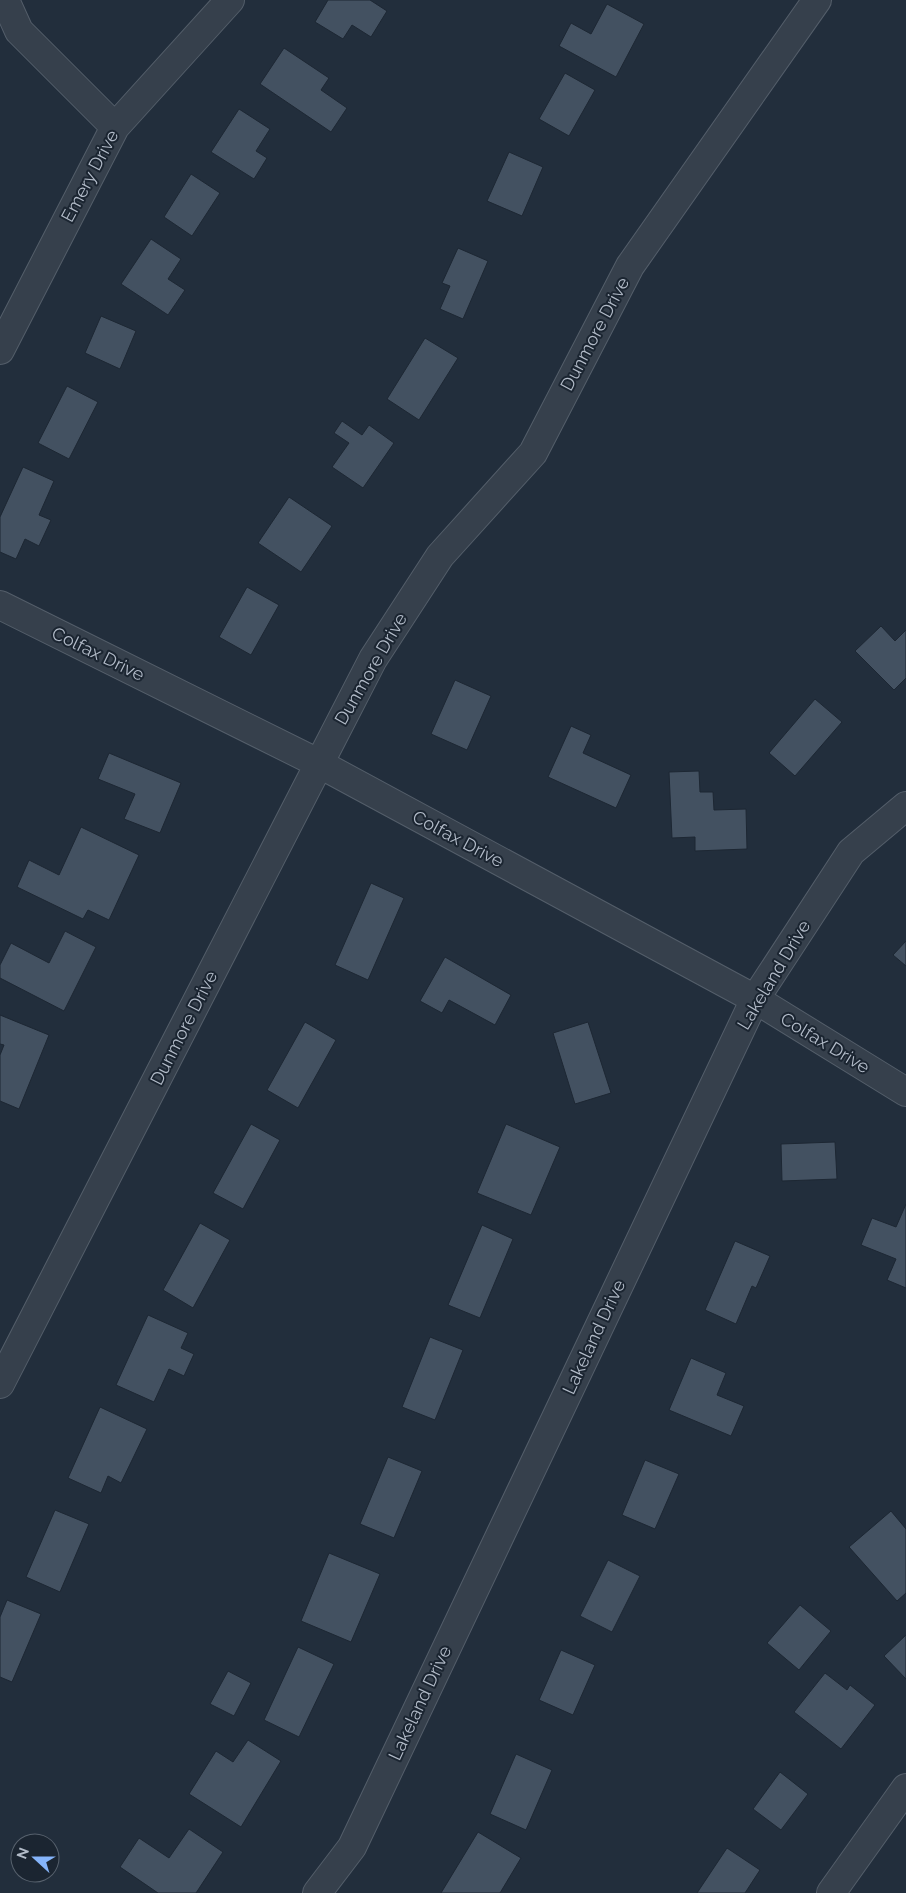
<svg xmlns="http://www.w3.org/2000/svg" width="906" height="1893" viewBox="0 0 906 1893" font-family="Raleway,sans-serif">
	<style>
		.building { fill: #435161; stroke: #1d2733 }
		.lines { fill: none; stroke-linecap: round; stroke-linejoin: round }
		.minor-casing { stroke: #545e6a; stroke-width: 30 }
		.minor { stroke: #36404c; stroke-width: 28 }
		.labels { text-anchor: middle; stroke-width: 4; stroke-linejoin: round; paint-order: stroke }
		.street-label { font-size: 18px; fill: #b2bbc8; stroke: #1b2531 }
	</style>
	<rect width="100%" height="100%" fill="#222e3c"/>
	<path class="building" d="M328 0H370L387 11 371 37 352 25 343 39 315 22Z
		M607 4 644 24 616 77 559 46 571 23 591 34Z
		M284 48 329 78 321 90 347 108 331 132 260 84Z
		M565 73 595 90 569 136 539 119Z
		M239 109 270 129 256 151 267 158 254 179 211 152Z
		M509 152 543 167 522 216 487 201Z
		M191 174 220 193 192 236 164 217Z
		M151 239 181 259 168 279 185 290 168 315 121 284Z
		M458 248 488 261 463 319 440 309 450 286 442 283Z
		M101 316 136 331 120 369 85 353Z
		M425 338 458 358 419 420 387 399Z
		M67 386 98 402 69 459 38 443Z
		M342 421 362 435 369 425 394 443 363 488 332 467 349 443 334 433Z
		M23 467 54 481 39 515 51 520 39 546 25 539 16 559 0 552V517Z
		M289 497 332 526 301 572 258 543Z
		M247 587 279 605 251 655 219 637Z
		M881 626 895 641 906 630V678L894 690 855 651Z
		M455 680 491 696 467 750 431 734Z
		M815 699 842 722 795 776 769 753Z
		M571 726 591 735 583 753 631 775 616 808 548 777Z
		M109 753 181 783 160 833 124 819 135 794 98 779Z
		M699 771 700 792H713L714 810 746 809 747 849 695 851V837L672 838 669 772Z
		M81 827 139 855 109 920 88 910 83 919 17 887 29 860 59 875Z
		M371 883 404 898 368 980 335 965Z
		M65 931 96 947 64 1011 0 978V965L11 943 49 963Z
		M906 941V966L893 955Z
		M445 957 511 995 495 1025 449 1000 442 1013 420 1001Z
		M0 1015 49 1035 19 1109 0 1101V1055L4 1045 0 1044Z
		M305 1022 336 1040 298 1108 267 1090Z
		M588 1022 611 1093 575 1104 553 1033Z
		M251 1124 280 1140 243 1209 213 1193Z
		M506 1124 560 1147 531 1215 477 1193Z
		M835 1142 837 1179 782 1181 781 1144Z
		M906 1204V1288L887 1280 896 1259 861 1245 872 1218 896 1227Z
		M200 1223 230 1240 193 1308 163 1290Z
		M482 1225 513 1239 480 1318 448 1305Z
		M735 1241 770 1256 756 1288 752 1286 736 1324 705 1310Z
		M148 1315 188 1333 181 1348 194 1354 184 1376 169 1369 154 1402 116 1385Z
		M430 1337 463 1350 435 1420 402 1407Z
		M691 1358 726 1373 717 1395 744 1406 731 1436 669 1410Z
		M100 1407 147 1429 121 1483 108 1476 101 1493 68 1478Z
		M388 1457 422 1471 394 1538 360 1524Z
		M645 1460 679 1474 655 1529 622 1515Z
		M55 1510 89 1524 60 1592 26 1577Z
		M891 1511 906 1529V1593L897 1601 849 1547Z
		M329 1553 380 1574 351 1642 301 1621Z
		M608 1560 640 1576 612 1632 580 1616Z
		M7 1600 41 1614 12 1682 0 1677V1617Z
		M800 1605 831 1631 799 1670 767 1643Z
		M906 1635V1679L884 1656Z
		M298 1647 334 1664 299 1737 264 1720Z
		M561 1650 595 1665 573 1715 539 1700Z
		M228 1671 251 1683 234 1716 210 1704Z
		M825 1673 847 1690 850 1685 875 1705 841 1749 794 1712Z
		M248 1740 281 1761 241 1827 189 1794 216 1751 233 1762Z
		M516 1754 552 1770 526 1830 490 1814Z
		M780 1772 808 1794 781 1830 753 1809Z
		M189 1829 223 1852 196 1893H158L120 1867 139 1838 169 1858Z
		M478 1832 521 1858 500 1893H441Z
		M727 1848 760 1870 745 1893H697Z"/>
	<g class="lines">
		<defs>
			<path id="minor" d="M5 0 19 31 115 127
				M0 350 115 127 230 0
				M0 605 318 763 755 999 906 1092
				M0 1384 373 659 440 556 533 453 630 266 817 0
				M317 1893 352 1847 755 999 851 852 906 806
				M831 1893 906 1788"/>
		</defs>
		<use href="#minor" class="minor-casing"/>
		<use href="#minor" class="minor"/>
	</g>
	<g class="labels">
		<g class="street-label">
			<text transform="translate(90 176) rotate(-62)" y="6">Emery Drive</text>
			<text transform="translate(595 334) rotate(-62)" y="6">Dunmore Drive</text>
			<text transform="translate(98 654) rotate(26)" y="6">Colfax Drive</text>
			<text transform="translate(371 669) rotate(-60)" y="6">Dunmore Drive</text>
			<text transform="translate(458 839) rotate(28)" y="6">Colfax Drive</text>
			<text transform="translate(774 975) rotate(-59)" y="6">Lakeland Drive</text>
			<text transform="translate(184 1028) rotate(-63)" y="6">Dunmore Drive</text>
			<text transform="translate(825 1043) rotate(31)" y="6">Colfax Drive</text>
			<text transform="translate(594 1337) rotate(-65)" y="6">Lakeland Drive</text>
			<text transform="translate(420 1703) rotate(-65)" y="6">Lakeland Drive</text>
		</g>
	</g>
	<g transform="translate(35 1858) rotate(291)"><circle r="24" fill="#1b2531" stroke="#57616d"/>
	<path d="M0-4L9 19L0 12L-9 19Z" fill="#85b4fa"/>
	<text y="-8" font-size="14" font-weight="bold" text-anchor="middle" fill="#b2bbc8">N</text>
	</g>
</svg>
